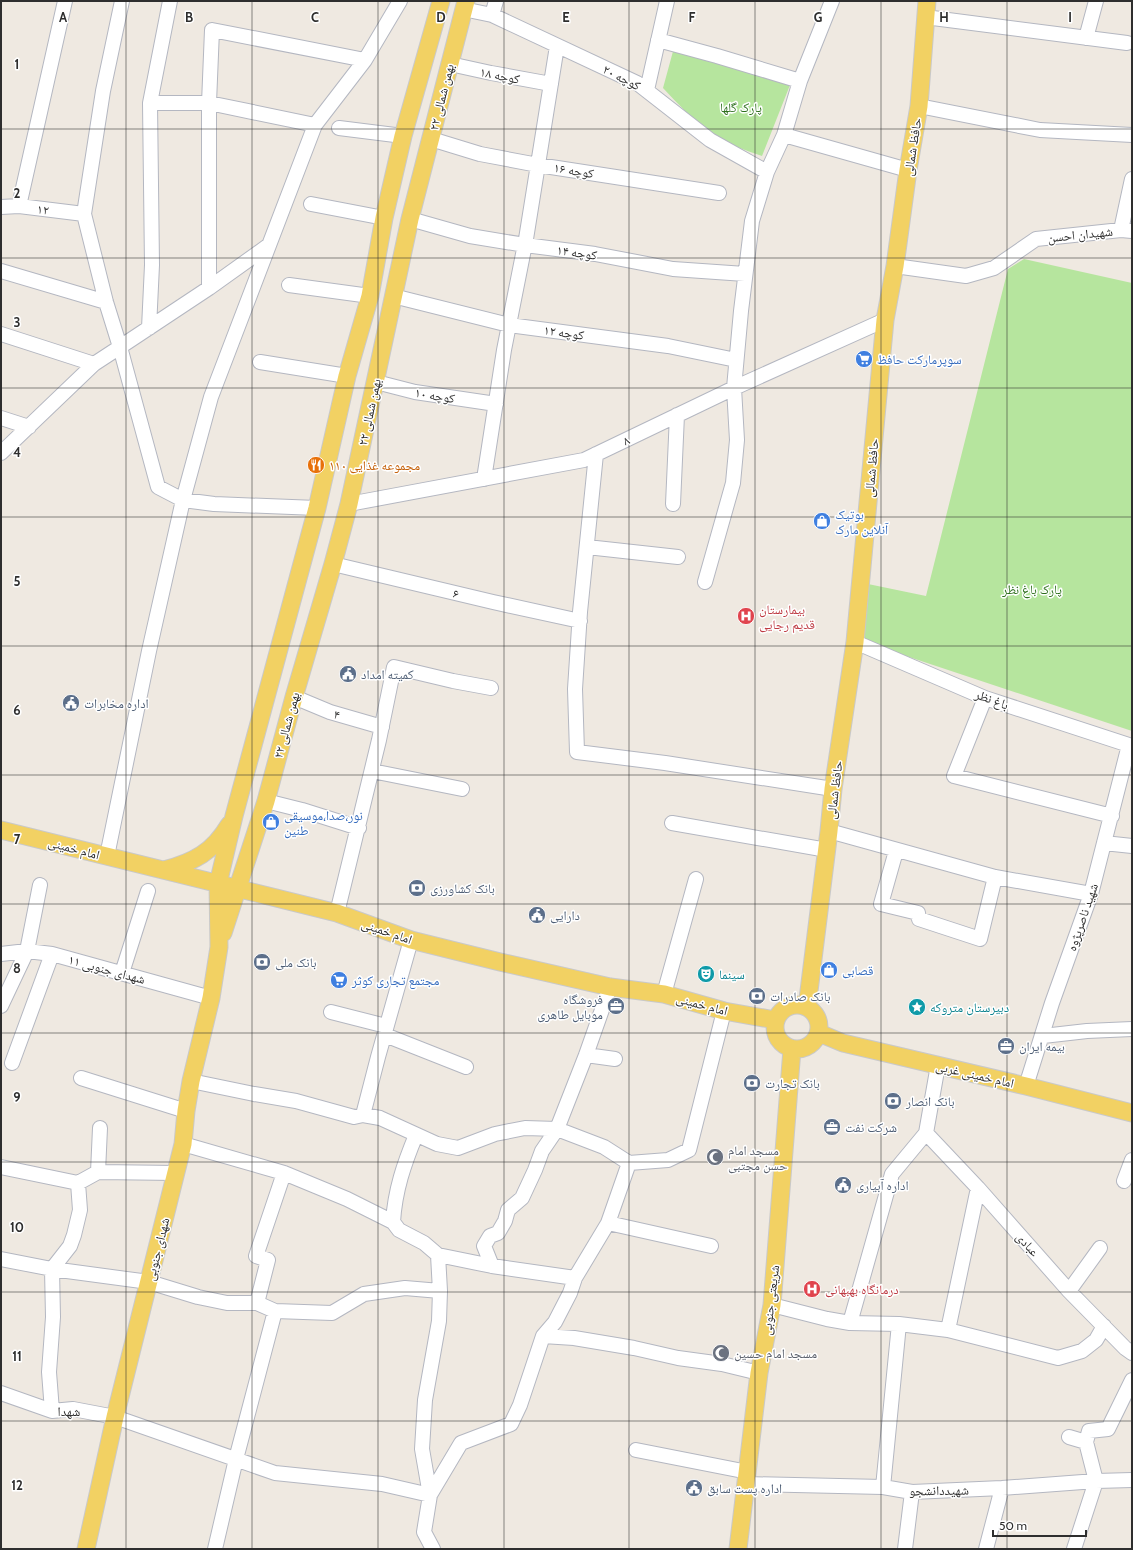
<svg xmlns="http://www.w3.org/2000/svg" width="1133" height="1550" viewBox="0 0 1133 1550" font-family="Cabin,'Noto Naskh Arabic',sans-serif">
	<style>
		.green { fill: #b6e59e }
		.lines { fill: none; stroke-linecap: round; stroke-linejoin: round }
		.minor-casing { stroke: #b4b7c1; stroke-width: 16 }
		.major-casing { stroke: #c9c9c9; stroke-width: 19 }
		.minor { stroke: #fff; stroke-width: 14 }
		.major { stroke: #f2d163; stroke-width: 17 }
		.grid { fill: none; stroke: #2e2e2e; stroke-width: 1; stroke-opacity: 0.55 }
		.labels { text-anchor: middle; stroke-width: 3; stroke-linejoin: round; paint-order: stroke }
		.street-label { font-size: 13px; fill: #2e2e2e; stroke: #fff }
		.park-label { font-size: 13px; fill: #2c6e1b; stroke: #fff }
		.shop-label { font-size: 13px; fill: #366cbe; stroke: #fff; text-anchor: start }
		.food-label { font-size: 13px; fill: #c56008; stroke: #fff; text-anchor: start }
		.health-label { font-size: 13px; fill: #be3a42; stroke: #fff; text-anchor: start }
		.service-label { font-size: 13px; fill: #4e5e75; stroke: #fff; text-anchor: start }
		.culture-label { font-size: 13px; fill: #0d838f; stroke: #fff; text-anchor: start }
		.worship-label { font-size: 13px; fill: #5b616d; stroke: #fff; text-anchor: start }
		.grid-label { font-size: 13px; text-anchor: middle; font-weight: bold; fill: #2e2e2e; stroke: #fff; stroke-width: 3; stroke-linejoin: round; paint-order: stroke }
	</style>
	<rect width="100%" height="100%" fill="#efe9e1"/>
	<path class="green" d="M675 44 790 85 762 156C745 150 726 144 711 133 693 120 678 104 663 88Z
		M1024 259 1132 283V731L861 641 868 584 926 596 1008 269Z"/>
	<g class="lines">
		<defs>
			<path id="minor" d="M122 1 103 91 84 214 106 302 120 347 209 288 269 245
				M463 9 492 15 637 83 710 140 767 172
				M492 15 496 1
				M925 17 1127 43
				M1086 38 1096 1
				M658 40 717 56 800 81
				M450 64 491 73 551 84
				M647 90 667 1
				M150 103H209L315 125
				M919 106 1040 130 1132 135
				M339 128 403 136
				M784 135 908 170
				M431 139 480 154 538 165 719 193
				M311 204 384 218
				M19 206 65 1
				M1 207 19 206 84 214
				M410 219 470 236 525 245 595 254 673 269 745 274
				M1121 230 1132 179
				M895 266 966 276 994 268 1036 239 1121 230 1132 231
				M1 271 106 302
				M289 285 370 296
				M209 288V103L212 30 365 60
				M393 296 509 325 668 346 736 360
				M149 328 152 265 150 103 170 1
				M1 334 94 364
				M260 362 347 376
				M376 382 415 392 496 404
				M1 418 29 427
				M1 453 94 364 120 347 158 487 183 500 214 504 317 508
				M596 454 580 612 575 689 577 752 665 763 833 789
				M484 479 504 350 526 239 557 46
				M349 504 584 460 734 388 885 320
				M673 504 677 415
				M587 547 678 557
				M333 564 493 602 580 621
				M705 582 733 483 737 440 734 388 741 311 752 221 767 172 784 135 800 81 832 1
				M855 642 985 698 1132 746
				M294 697 330 712 382 727
				M985 698 954 776 1112 816
				M372 771 462 789
				M266 801 302 810 359 828
				M672 823 827 850
				M829 831 995 877 1091 894
				M1104 843 1132 846
				M896 851 881 904 918 913 919 919 980 939 995 877
				M107 856 149 651 183 500 211 397 315 125 365 60 400 1
				M337 913 379 740 394 667 453 681 491 688
				M1 954 27 951 52 954 211 998
				M122 973 148 891
				M664 994 696 879
				M1 1006 27 951 40 885
				M331 1012 386 1026
				M385 1035 466 1067
				M1043 1036 1087 1031 1132 1029
				M586 1055 615 1059
				M12 1063 52 954
				M81 1078 186 1111
				M191 1081 254 1094 296 1101 354 1117 363 1115 380 1118 437 1144 458 1148 495 1134 525 1128 557 1129 604 1147 629 1163
				M1026 1086 1052 1003 1091 894 1129 745
				M363 1115 378 1057 411 940
				M926 1133 978 1188 1069 1291 1125 1348 1132 1353
				M1 1167 78 1183
				M98 1172 100 1128
				M1124 1181 1132 1160
				M393 1222C395 1190 404 1164 416 1135
				M608 1223 711 1246
				M438 1255 492 1266 575 1278
				M1 1259 52 1269 149 1282 198 1297 227 1303H257L275 1311 332 1313 364 1294 405 1288 440 1291
				M492 1266 484 1246 490 1236 498 1233 505 1221 508 1210 522 1198 535 1170 542 1151 557 1129 586 1055 610 987
				M1069 1291 1100 1248
				M257 1303 268 1260 256 1256 284 1173
				M772 1305 827 1319 850 1323 899 1324 948 1330 1058 1358 1082 1351 1096 1340 1104 1326
				M850 1323 892 1174 926 1133 938 1065
				M948 1330 978 1188
				M543 1336 574 1338 634 1348 678 1358 722 1364 759 1373
				M1 1393 52 1411 73 1409 115 1417 275 1473 382 1484 430 1495 422 1449 425 1400 439 1321 440 1291 438 1255 424 1243 399 1230 393 1222 347 1199 284 1173 183 1144
				M52 1411 49 1372 53 1317 52 1269 70 1246 74 1235 80 1210 78 1183 98 1172 176 1173
				M1069 1437 1086 1442
				M636 1450 748 1472
				M746 1484 883 1487 912 1492 1002 1488 1096 1481 1132 1480
				M883 1487 899 1324
				M215 1549 236 1459 275 1311
				M433 1549 424 1532 430 1495 461 1443 511 1424 520 1405 543 1336 555 1322 570 1293 575 1278 608 1223 629 1163 668 1160 689 1150 724 1011
				M905 1549 912 1492
				M986 1549 1002 1488
				M1074 1549 1096 1481 1086 1442 1089 1431 1108 1429 1132 1380"/>
			<path id="major" d="M1 830 337 913 411 940 500 962 610 987 664 994 724 1011 775 1020
				M164 870C194 862 213 852 229 825
				M223 933 266 801 294 697 333 564 349 504 410 219 466 1
				M775 1027a22 22 0 1 1 44 0a22 22 0 1 1-44 0Z
				M807 1007 829 831 833 789 855 642 885 320 895 266 908 170 919 106 927 1
				M819 1033 843 1043 1026 1086 1132 1113
				M86 1549 115 1417 183 1144 186 1111 191 1081 211 998 219 947 218 884 234 816 317 508 347 376 370 296 384 218 403 136 441 1
				M738 1549 759 1373 772 1305 792 1049"/>
		</defs>
		<use href="#minor" class="minor-casing"/>
		<use href="#major" class="major-casing"/>
		<use href="#minor" class="minor"/>
		<use href="#major" class="major"/>
	</g>
	<path class="grid" d="M126 1V1549M252 1V1549M378 1V1549M504 1V1549M629 1V1549M755 1V1549M881 1V1549M1007 1V1549M1 129H1132M1 258H1132M1 388H1132M1 517H1132M1 646H1132M1 775H1132M1 904H1132M1 1033H1132M1 1162H1132M1 1292H1132M1 1421H1132"/>
	<defs>
		<symbol id="supermarket-disc" viewBox="-11 -11 22 22"><circle r="9.5" fill="#3f7fe0" stroke="#fff"/><path d="M-6-5.5h2.5l.6 2H6L4.5 2H-2.5L-4.4-4H-6ZM-1.5 3.2a1.3 1.3 0 1 0 .1 0ZM3 3.2a1.3 1.3 0 1 0 .1 0Z" fill="#fff"/></symbol>
		<symbol id="restaurant-disc" viewBox="-11 -11 22 22"><circle r="9.5" fill="#e8710a" stroke="#fff"/><path d="M-5-6h1v4h1v-4h1v4h1v-4h1v5L-1.5 .5V6h-2V.5L-5-1ZM5-6V6H3V1.5H1.5Q1.5-4 5-6Z" fill="#fff"/></symbol>
		<symbol id="shop-disc" viewBox="-11 -11 22 22"><circle r="9.5" fill="#3f7fe0" stroke="#fff"/><path d="M-5-2.5h2.3a2.7 3.5 0 0 1 5.4 0H5L5.5 6h-11ZM-1.5-2.5h3a1.5 2.3 0 0 0-3 0Z" fill="#fff"/></symbol>
		<symbol id="hospital-disc" viewBox="-11 -11 22 22"><circle r="9.5" fill="#e0444e" stroke="#fff"/><path d="M-5-5h3v3.5h4V-5h3V5h-3V1.5h-4V5h-3Z" fill="#fff"/></symbol>
		<symbol id="civic-disc" viewBox="-11 -11 22 22"><circle r="9.5" fill="#5c6f8a" stroke="#fff"/><path d="M-.6-6.5H3V-4.5H.6V-3L4-1V1h2V6H-6V1h2V-1L-.6-3ZM-1.2 2.5V6h2.4V2.5Z" fill="#fff"/></symbol>
		<symbol id="bank-disc" viewBox="-11 -11 22 22"><circle r="9.5" fill="#5c6f8a" stroke="#fff"/><path d="M-6-4H6V4H-6ZM0-2.3a2.3 2.3 0 1 0 0 4.6a2.3 2.3 0 1 0 0-4.6Z" fill="#fff"/></symbol>
		<symbol id="theatre-disc" viewBox="-11 -11 22 22"><circle r="9.5" fill="#0f9aa8" stroke="#fff"/><path d="M-5-5.5Q0-4 5-5.5V0Q5 5 0 6Q-5 5-5 0ZM-3.3-2.5H-1v1.5H-3.3ZM1-2.5H3.3v1.5H1ZM-2.8 1Q0 5.5 2.8 1Z" fill="#fff"/></symbol>
		<symbol id="office-disc" viewBox="-11 -11 22 22"><circle r="9.5" fill="#5c6f8a" stroke="#fff"/><path d="M-6-3h4V-5.5h4V-3h4V5H-6ZM-1-4.5V-3h2v-1.5ZM-6 0V1H6V0Z" fill="#fff"/></symbol>
		<symbol id="sight-disc" viewBox="-11 -11 22 22"><circle r="9.5" fill="#0f9aa8" stroke="#fff"/><path d="M0-6L1.8-2.2L6-1.7L2.9 1.2L3.7 5.4L0 3.3L-3.7 5.4L-2.9 1.2L-6-1.7L-1.8-2.2Z" fill="#fff"/></symbol>
		<symbol id="mosque-disc" viewBox="-11 -11 22 22"><circle r="9.5" fill="#6b7280" stroke="#fff"/><path d="M3.5-4.9A6 6 0 1 0 3.5 4.9A5 5 0 1 1 3.5-4.9Z" fill="#fff"/></symbol>
	</defs>
	<g fill-rule="evenodd">
		<use href="#supermarket-disc" x="854" y="349" width="20" height="20"/>
		<use href="#restaurant-disc" x="306" y="455" width="20" height="20"/>
		<use href="#shop-disc" x="812" y="511" width="20" height="20"/>
		<use href="#hospital-disc" x="736" y="606" width="20" height="20"/>
		<use href="#civic-disc" x="338" y="664" width="20" height="20"/>
		<use href="#civic-disc" x="61" y="693" width="20" height="20"/>
		<use href="#shop-disc" x="261" y="812" width="20" height="20"/>
		<use href="#bank-disc" x="407" y="878" width="20" height="20"/>
		<use href="#civic-disc" x="527" y="905" width="20" height="20"/>
		<use href="#bank-disc" x="252" y="952" width="20" height="20"/>
		<use href="#shop-disc" x="819" y="960" width="20" height="20"/>
		<use href="#theatre-disc" x="696" y="964" width="20" height="20"/>
		<use href="#supermarket-disc" x="329" y="970" width="20" height="20"/>
		<use href="#bank-disc" x="747" y="986" width="20" height="20"/>
		<use href="#office-disc" x="606" y="996" width="20" height="20"/>
		<use href="#sight-disc" x="907" y="997" width="20" height="20"/>
		<use href="#office-disc" x="996" y="1036" width="20" height="20"/>
		<use href="#bank-disc" x="742" y="1073" width="20" height="20"/>
		<use href="#bank-disc" x="883" y="1091" width="20" height="20"/>
		<use href="#office-disc" x="822" y="1117" width="20" height="20"/>
		<use href="#mosque-disc" x="705" y="1147" width="20" height="20"/>
		<use href="#civic-disc" x="833" y="1175" width="20" height="20"/>
		<use href="#hospital-disc" x="802" y="1279" width="20" height="20"/>
		<use href="#mosque-disc" x="711" y="1343" width="20" height="20"/>
		<use href="#civic-disc" x="684" y="1478" width="20" height="20"/>
	</g>
	<g class="labels">
		<g class="street-label">
			<text transform="translate(500 75) rotate(11)" y="5">کوچه ۱۸</text>
			<text transform="translate(622 77) rotate(27)" y="5">کوچه ۲۰</text>
			<text transform="translate(441 97) rotate(-76)" y="5">۲۲ بهمن شمالی</text>
			<text transform="translate(912 147) rotate(-81)" y="5">حافظ شمالی</text>
			<text transform="translate(574 170) rotate(9)" y="5">کوچه ۱۶</text>
			<text transform="translate(43 209) rotate(7)" y="5">۱۲</text>
			<text transform="translate(1080 234) rotate(-6)" y="5">شهیدان احسن</text>
			<text transform="translate(577 252) rotate(8)" y="5">کوچه ۱۴</text>
			<text transform="translate(564 332) rotate(8)" y="5">کوچه ۱۲</text>
			<text transform="translate(435 395) rotate(9)" y="5">کوچه ۱۰</text>
			<text transform="translate(369 412) rotate(-78)" y="5">۲۲ بهمن شمالی</text>
			<text transform="translate(626 440) rotate(-25)" y="5">۸</text>
			<text transform="translate(871 468) rotate(-85)" y="5">حافظ شمالی</text>
			<text transform="translate(456 593) rotate(14)" y="5">۶</text>
			<text transform="translate(992 699) rotate(20)" y="5">باغ نظر</text>
			<text transform="translate(337 714) rotate(17)" y="5">۴</text>
			<text transform="translate(286 725) rotate(-75)" y="5">۲۲ بهمن شمالی</text>
			<text transform="translate(834 790) rotate(-83)" y="5">حافظ شمالی</text>
			<text transform="translate(74 848) rotate(15)" y="5">امام خمینی</text>
			<text transform="translate(1082 917) rotate(-71)" y="5">شهید ناصرپژوه</text>
			<text transform="translate(387 931) rotate(19)" y="5">امام خمینی</text>
			<text transform="translate(107 969) rotate(15)" y="5">۱۱ شهدای جنوبی</text>
			<text transform="translate(702 1004) rotate(15)" y="5">امام خمینی</text>
			<text transform="translate(975 1074) rotate(13)" y="5">امام خمینی غربی</text>
			<text transform="translate(1028 1244) rotate(48)" y="5">عبادی</text>
			<text transform="translate(157 1249) rotate(-76)" y="5">شهدای جنوبی</text>
			<text transform="translate(770 1300) rotate(-83)" y="5">شریعتی جنوبی</text>
			<text x="69" y="1416">شهدا</text>
			<text transform="translate(939 1490) rotate(-1)" y="5">شهیددانشجو</text>
		</g>
		<g class="park-label">
			<text x="741" y="112">پارک گلها</text>
			<text x="1032" y="594">پارک باغ نظر</text>
		</g>
		<g class="shop-label">
			<text x="877" y="364">سوپرمارکت حافظ</text>
			<text x="835" y="519">بوتیک<tspan x="835" dy="15">آنلاین مارک</tspan></text>
			<text x="284" y="820">نور،صدا،موسیقی<tspan x="284" dy="15">طنین</tspan></text>
			<text x="842" y="975">قصابی</text>
			<text x="352" y="985">مجتمع تجاری کوثر</text>
		</g>
		<g class="food-label">
			<text x="329" y="470">مجموعه غذایی ۱۱۰</text>
		</g>
		<g class="health-label">
			<text x="759" y="614">بیمارستان<tspan x="759" dy="15">قدیم رجایی</tspan></text>
			<text x="825" y="1294">درمانگاه بهبهانی</text>
		</g>
		<g class="service-label">
			<text x="361" y="679">کمیته امداد</text>
			<text x="84" y="708">اداره مخابرات</text>
			<text x="430" y="893">بانک کشاورزی</text>
			<text x="550" y="920">دارایی</text>
			<text x="275" y="967">بانک ملی</text>
			<text x="770" y="1001">بانک صادرات</text>
			<text x="603" y="1004" text-anchor="end">فروشگاه<tspan x="603" dy="15">موبایل طاهری</tspan></text>
			<text x="1019" y="1051">بیمه ایران</text>
			<text x="765" y="1088">بانک تجارت</text>
			<text x="906" y="1106">بانک انصار</text>
			<text x="845" y="1132">شرکت نفت</text>
			<text x="856" y="1190">اداره آبیاری</text>
			<text x="707" y="1493">اداره پست سابق</text>
		</g>
		<g class="culture-label">
			<text x="719" y="979">سینما</text>
			<text x="930" y="1012">دبیرستان متروکه</text>
		</g>
		<g class="worship-label">
			<text x="728" y="1155">مسجد امام<tspan x="728" dy="15">حسن مجتبی</tspan></text>
			<text x="734" y="1358">مسجد امام حسین</text>
		</g>
	</g>
	<g class="grid-label">
		<text x="63" y="22">A</text>
		<text x="189" y="22">B</text>
		<text x="315" y="22">C</text>
		<text x="441" y="22">D</text>
		<text x="566" y="22">E</text>
		<text x="692" y="22">F</text>
		<text x="818" y="22">G</text>
		<text x="944" y="22">H</text>
		<text x="1070" y="22">I</text>
		<text x="17" y="69">1</text>
		<text x="17" y="198">2</text>
		<text x="17" y="327">3</text>
		<text x="17" y="457">4</text>
		<text x="17" y="586">5</text>
		<text x="17" y="715">6</text>
		<text x="17" y="844">7</text>
		<text x="17" y="973">8</text>
		<text x="17" y="1102">9</text>
		<text x="17" y="1232">10</text>
		<text x="17" y="1361">11</text>
		<text x="17" y="1490">12</text>
	</g>
	<rect width="1133" height="1550" fill="none" stroke="#2e2e2e" stroke-width="4"/>
	<path d="M993 1530v6h93v-6" fill="none" stroke="#2e2e2e" stroke-width="2"/>
	<text x="999" y="1530" font-size="12" fill="#2e2e2e" stroke="#ffffff" stroke-width="3" paint-order="stroke">50 m</text>
</svg>
